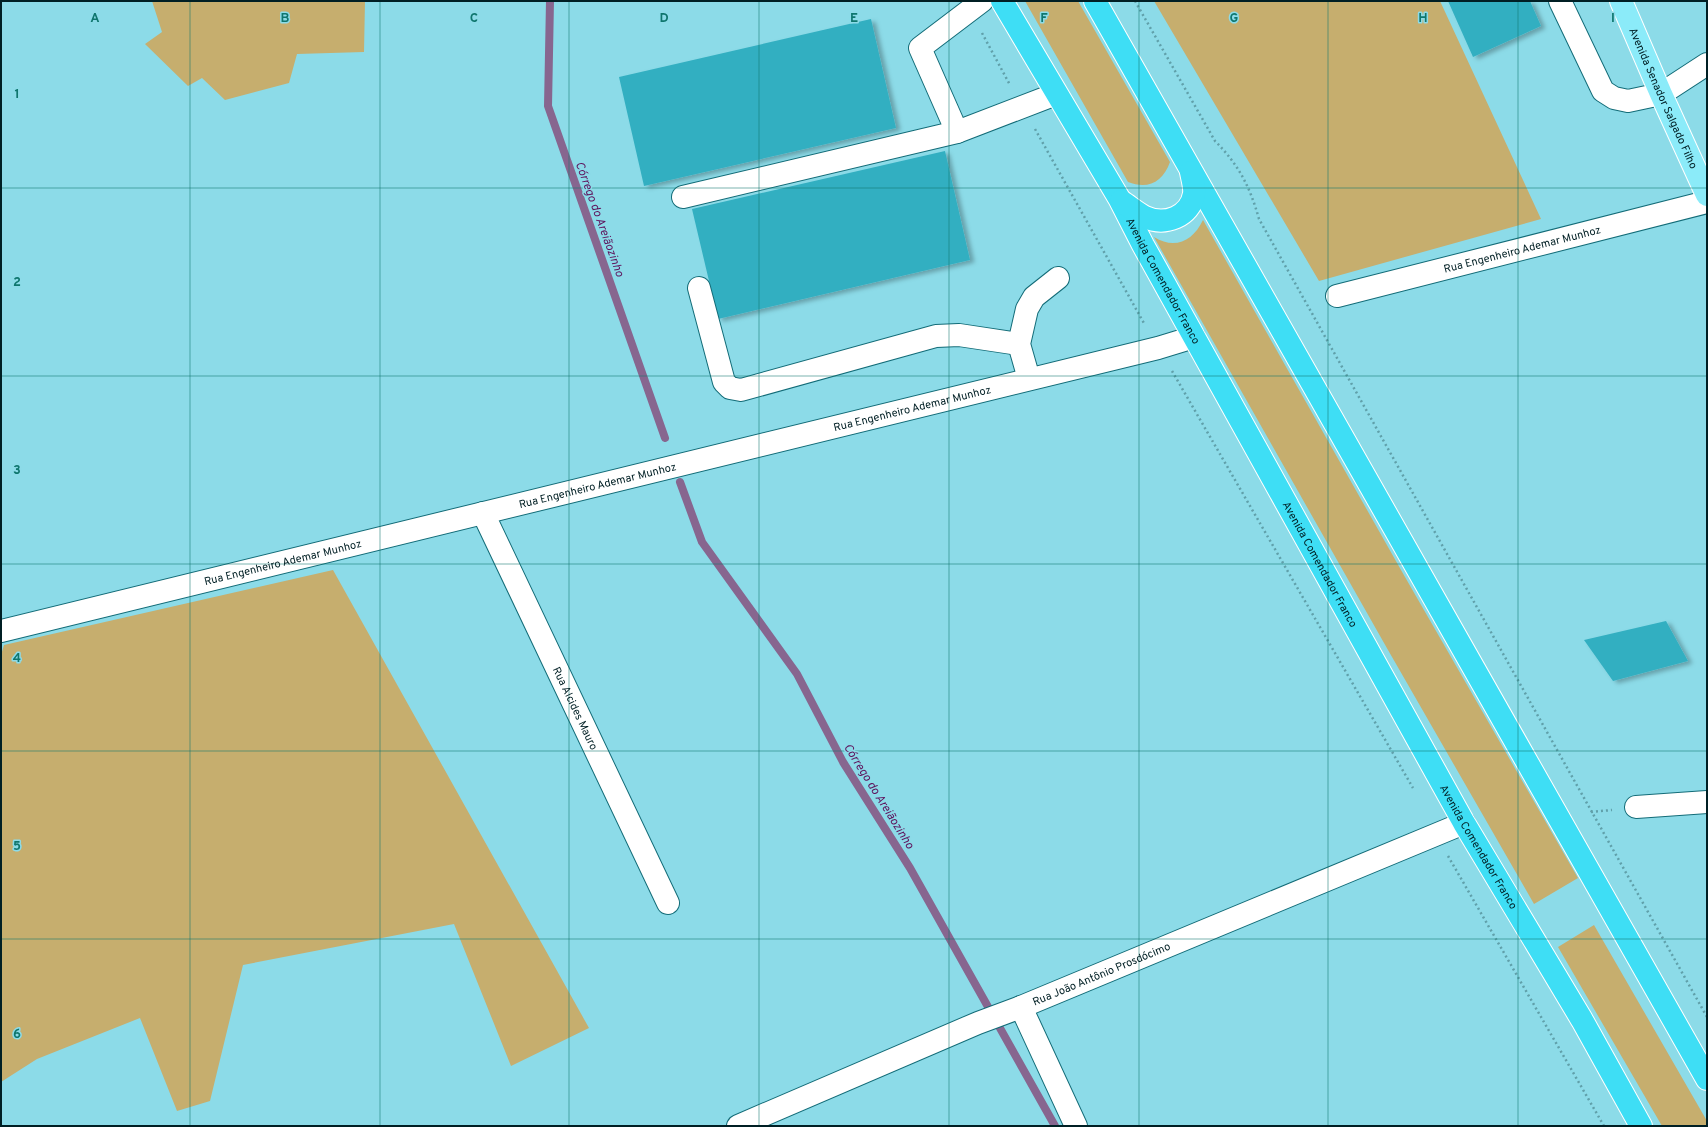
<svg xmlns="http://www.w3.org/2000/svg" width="1708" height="1127" viewBox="0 0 1708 1127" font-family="Overpass,sans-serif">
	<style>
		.green { fill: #c6ae6e }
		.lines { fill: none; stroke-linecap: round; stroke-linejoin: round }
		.stream { stroke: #87668f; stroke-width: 8 }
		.building { fill: #33afc1; filter: url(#shadow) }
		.minor-casing { stroke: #136c78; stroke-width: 24 }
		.major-casing { stroke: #fff; stroke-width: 24 }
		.highway-casing { stroke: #fff; stroke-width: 24 }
		.path { stroke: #60a0aa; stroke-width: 2.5; stroke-dasharray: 2 3; stroke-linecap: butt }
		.minor { stroke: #fff; stroke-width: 22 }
		.major { stroke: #8bebf9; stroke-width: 22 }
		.highway { stroke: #3edef5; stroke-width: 22 }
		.grid { fill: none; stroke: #0f766e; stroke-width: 1; stroke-opacity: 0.55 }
		.labels { text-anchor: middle; stroke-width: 3; stroke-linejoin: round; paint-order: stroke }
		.street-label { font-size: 11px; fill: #001f24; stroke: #8cdbe8 }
		.water-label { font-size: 12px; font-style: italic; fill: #5e135c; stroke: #8cdbe8 }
		.grid-label { font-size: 13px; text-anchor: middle; font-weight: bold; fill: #0f766e; stroke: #8cdbe8; stroke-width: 3; stroke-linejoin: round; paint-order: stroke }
	</style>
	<defs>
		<filter id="shadow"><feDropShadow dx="4.5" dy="2.5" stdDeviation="2" flood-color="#0004"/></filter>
	</defs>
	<rect width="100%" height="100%" fill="#8cdbe8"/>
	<path class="green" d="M152 1H365L364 52 297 54 289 83 225 100 202 78 188 86 145 44 162 32Z
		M1025 1H1078L1170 162C1163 182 1148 190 1128 182Z
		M1154 1H1440L1541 219 1319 281Z
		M1203 220 1405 577 1578 878 1534 904 1388 650 1154 237C1175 250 1193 241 1203 220Z
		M333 570 589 1028 511 1066 454 924 243 965 210 1101 177 1111 140 1018 37 1059 1 1082V655L4 645Z
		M1594 925 1707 1121V1126H1662L1558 947Z"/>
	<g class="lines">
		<path class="stream" d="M550 1 548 106 665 438
			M680 482 702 542 797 674 843 762 910 868 1055 1126"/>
	</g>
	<path class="building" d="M1448 1H1530L1541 26 1473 57Z
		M871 19 896 128 644 186 619 77Z
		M945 151 970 260 718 319 692 209Z
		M1666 621 1688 661 1613 681 1584 640Z"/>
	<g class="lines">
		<defs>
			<g id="minor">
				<path d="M982 1 920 48 957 132 1056 94"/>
				<path d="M1560 1 1603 91 1614 98 1628 101 1661 94 1707 64"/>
				<path d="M683 197 957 132"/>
				<path d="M699 288 724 382 730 388 741 390 936 336 959 335 1019 344"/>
				<path id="s1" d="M1337 296 1707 202"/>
				<path d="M1029 379 1019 344 1027 309 1034 297 1058 278"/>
				<path id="s2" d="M483 513 668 903"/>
				<path id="s3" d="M1 631 1158 348 1194 337"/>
				<path d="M1636 807 1707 802"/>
				<path d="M1021 1007 1076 1126"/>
				<path id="s4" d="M738 1126 978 1023 1021 1007 1464 823"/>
			</g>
			<g id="major">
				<path id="s5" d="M1621 1 1661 94 1707 195"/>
			</g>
			<g id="highway">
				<path id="s6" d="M1002 1 1120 200 1143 245 1464 823 1582 1020 1641 1126"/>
				<path d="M1095 1 1707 1079"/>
				<path d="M1121 201C1129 206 1137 213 1145 217 1165 226 1190 217 1194 194 1195 187 1192 178 1191 172"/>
			</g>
		</defs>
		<use href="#minor" class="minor-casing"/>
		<use href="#major" class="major-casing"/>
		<use href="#highway" class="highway-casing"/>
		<path class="path" d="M1135 1 1215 141C1239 165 1250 187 1259 219L1707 1017
			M982 33 1010 85
			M1035 129 1145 325
			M1172 371 1413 788
			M1591 812 1612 810
			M1448 856 1604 1126"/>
		<use href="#minor" class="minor"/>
		<use href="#major" class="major"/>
		<use href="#highway" class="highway"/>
	</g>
	<path class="grid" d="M190 1V1126M380 1V1126M569 1V1126M759 1V1126M949 1V1126M1139 1V1126M1328 1V1126M1518 1V1126M1 188H1707M1 376H1707M1 564H1707M1 751H1707M1 939H1707"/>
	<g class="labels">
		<g class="street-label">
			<text dy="4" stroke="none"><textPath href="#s5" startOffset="106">Avenida Senador Salgado Filho</textPath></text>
			<text dy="4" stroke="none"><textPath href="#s1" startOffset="191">Rua Engenheiro Ademar Munhoz</textPath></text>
			<text dy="4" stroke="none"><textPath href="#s6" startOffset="323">Avenida Comendador Franco</textPath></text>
			<text dy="4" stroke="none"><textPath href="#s3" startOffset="938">Rua Engenheiro Ademar Munhoz</textPath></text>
			<text dy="4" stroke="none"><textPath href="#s3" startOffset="614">Rua Engenheiro Ademar Munhoz</textPath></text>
			<text dy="4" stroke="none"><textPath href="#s3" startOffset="290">Rua Engenheiro Ademar Munhoz</textPath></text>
			<text dy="4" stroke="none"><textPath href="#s6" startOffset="647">Avenida Comendador Franco</textPath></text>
			<text dy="4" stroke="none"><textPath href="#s2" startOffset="216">Rua Alcides Mauro</textPath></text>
			<text dy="4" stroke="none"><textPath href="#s6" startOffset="971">Avenida Comendador Franco</textPath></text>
			<text dy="4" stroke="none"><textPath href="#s4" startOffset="394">Rua João Antônio Prosdócimo</textPath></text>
		</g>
		<g class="water-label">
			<text transform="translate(600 219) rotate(70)" y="4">Córrego do Areiãozinho</text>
			<text transform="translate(879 796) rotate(58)" y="4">Córrego do Areiãozinho</text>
		</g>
	</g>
	<g class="grid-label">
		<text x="95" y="22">A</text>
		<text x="285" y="22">B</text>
		<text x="474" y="22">C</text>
		<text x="664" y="22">D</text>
		<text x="854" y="22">E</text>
		<text x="1044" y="22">F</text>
		<text x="1234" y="22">G</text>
		<text x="1423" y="22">H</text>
		<text x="1613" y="22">I</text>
		<text x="17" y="98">1</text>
		<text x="17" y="286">2</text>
		<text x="17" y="474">3</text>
		<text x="17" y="662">4</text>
		<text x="17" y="850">5</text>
		<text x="17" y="1038">6</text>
	</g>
	<rect width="1708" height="1127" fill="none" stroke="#001f24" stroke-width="4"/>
</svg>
